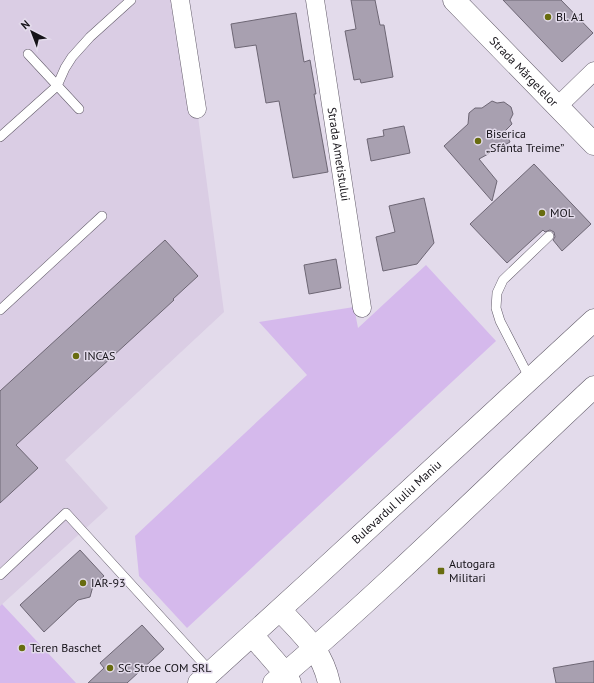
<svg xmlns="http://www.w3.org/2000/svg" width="594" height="683" viewBox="0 0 594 683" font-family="'PT Sans',sans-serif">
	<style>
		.built { fill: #dacde4 }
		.green { fill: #d5b9ec }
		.building { fill: #a8a0b0; stroke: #6d6674 }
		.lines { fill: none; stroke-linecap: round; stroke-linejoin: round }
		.lane-casing { stroke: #635c6a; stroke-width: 10 }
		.street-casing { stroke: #635c6a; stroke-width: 19 }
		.secondary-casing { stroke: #635c6a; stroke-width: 23 }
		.primary-casing { stroke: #635c6a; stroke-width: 23 }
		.lane { stroke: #fff; stroke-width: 9 }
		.street { stroke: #fff; stroke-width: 18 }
		.secondary { stroke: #fff; stroke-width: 22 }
		.primary { stroke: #fff; stroke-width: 22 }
		.poi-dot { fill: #686c0f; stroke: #e3dbeb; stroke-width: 1.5 }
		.labels { text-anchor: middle; stroke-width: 3; stroke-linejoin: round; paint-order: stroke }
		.poi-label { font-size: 12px; fill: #161319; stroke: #e3dbeb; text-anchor: start }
		.street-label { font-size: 12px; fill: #161319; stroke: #e3dbeb }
	</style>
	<rect width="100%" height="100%" fill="#e3dbeb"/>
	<path class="built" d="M0 0H180L197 109 224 312 65 460 108 508 0 606Z"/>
	<path class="green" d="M426 265 496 341 187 628 139 576 135 536 307 375 259 322 354 307 358 328Z
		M2 604 76 683H0V606Z"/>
	<path class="building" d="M351 0H375L380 25H384L393 77 361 83 360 79 354 80 345 31 356 29Z
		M503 0H561L593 33 562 62Z
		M296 13 304 62 310 60 316 94H314L328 172 293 178 279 101 266 103 256 45 235 48 231 24Z
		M492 101 497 103 504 102 511 107 513 114 510 120 512 124 505 131 510 142 479 159 497 181 492 201 444 146 468 124 469 113 475 108H482Z
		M404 126 410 153 371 161 367 139 384 136 383 130Z
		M534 164 591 224 562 251 553 240 555 237 554 232 550 230 545 232 543 230 507 263 470 224Z
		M424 198 434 243 417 264 383 271 376 237 395 232 389 206Z
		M165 240 198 276 173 299 174 300 16 445 38 468 0 503V391Z
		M336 259 341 288 309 294 304 265Z
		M80 550 104 576 93 586 90 597 78 600 44 632 20 605Z
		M142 625 164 649 127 683H88L104 668 100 663Z
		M594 661V683H556L553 668Z"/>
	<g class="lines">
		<defs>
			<path id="lane" d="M28 54 79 109
				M0 137 57 86 65 68 72 57 90 37 131 0
				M0 310 102 216
				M530 379 500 321 496 308 497 293 503 280 549 236
				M0 575 66 513 211 672"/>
			<g id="street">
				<path d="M180 0 197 109"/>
				<path id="s1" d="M315 0 362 308"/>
				<path d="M558 106 594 71"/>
			</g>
			<g id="secondary">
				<path id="s2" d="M454 0 594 144"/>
				<path d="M280 610C302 634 322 650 329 683"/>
				<path d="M252 635 285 673 290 683"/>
			</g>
			<g id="primary">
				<path id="s3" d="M199 683 309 583 594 320"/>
				<path d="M274 683C385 589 488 486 594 387"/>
			</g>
		</defs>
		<use href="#lane" class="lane-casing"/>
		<use href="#street" class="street-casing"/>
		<use href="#secondary" class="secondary-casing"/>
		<use href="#primary" class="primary-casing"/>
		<use href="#lane" class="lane"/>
		<use href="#street" class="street"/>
		<use href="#secondary" class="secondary"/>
		<use href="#primary" class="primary"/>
	</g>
	<g class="poi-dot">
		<circle cx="548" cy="17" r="4"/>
		<circle cx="478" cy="141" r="4"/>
		<circle cx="542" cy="213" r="4"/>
		<circle cx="76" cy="356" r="4"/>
		<rect x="437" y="567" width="8" height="8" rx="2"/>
		<circle cx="83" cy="583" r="4"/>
		<circle cx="22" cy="648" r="4"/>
		<circle cx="110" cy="668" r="4"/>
	</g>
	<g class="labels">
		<g class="poi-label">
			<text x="556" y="21">Bl. A1</text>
			<text x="486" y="138">Biserica<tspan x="486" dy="14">„Sfânta Treime”</tspan></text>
			<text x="550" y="217">MOL</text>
			<text x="84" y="360">INCAS</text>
			<text x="449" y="568">Autogara<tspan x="449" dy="14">Militari</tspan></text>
			<text x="91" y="587">IAR-93</text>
			<text x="30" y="652">Teren Baschet</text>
			<text x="118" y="672">SC Stroe COM SRL</text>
		</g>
		<g class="street-label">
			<text dy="4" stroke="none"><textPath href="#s2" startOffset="100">Strada Mărgelelor</textPath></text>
			<text dy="4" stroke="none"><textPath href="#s1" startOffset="156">Strada Ametistului</textPath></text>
			<text dy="4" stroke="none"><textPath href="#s3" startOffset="268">Bulevardul Iuliu Maniu</textPath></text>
		</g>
	</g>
	<g transform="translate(32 32) rotate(318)" stroke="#e3dbeb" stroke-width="3" paint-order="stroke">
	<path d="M0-3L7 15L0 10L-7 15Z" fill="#161319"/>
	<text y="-6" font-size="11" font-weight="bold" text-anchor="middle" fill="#161319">N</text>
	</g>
</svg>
